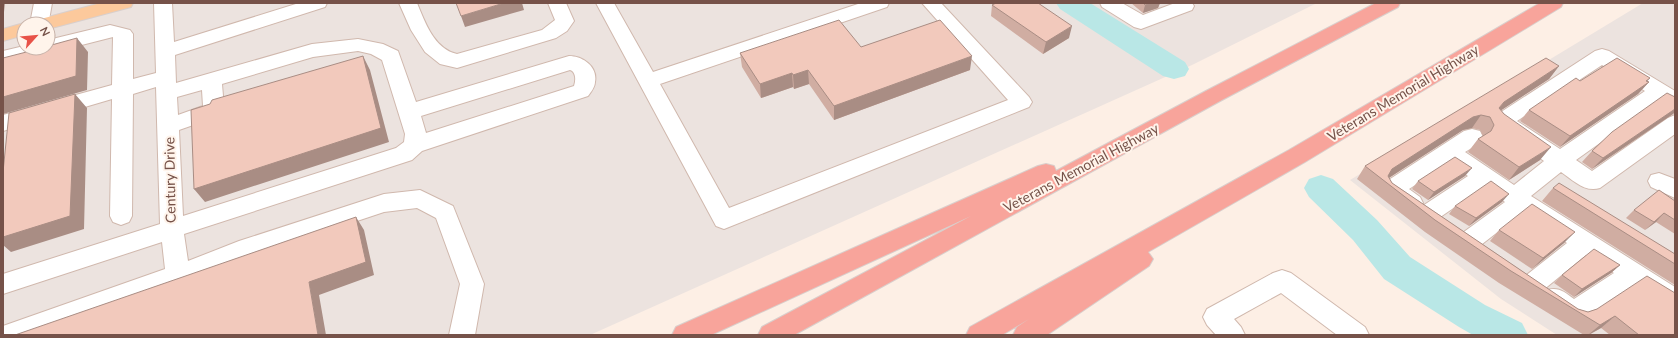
<svg xmlns="http://www.w3.org/2000/svg" width="1678" height="338" viewBox="0 0 1678 338" font-family="Lato,sans-serif">
	<style>
		.industrial { fill: #ece3df; fill-rule: evenodd }
		.lines { fill: none; stroke-linecap: round; stroke-linejoin: round }
		.river { fill: #b9e7e6; fill-rule: evenodd }
		.minor-casing { stroke: #d0b8ad; stroke-width: 2 }
		.major-casing { stroke: #d9cfcc; stroke-width: 2 }
		.highway-casing { stroke: #d9cfcc; stroke-width: 2 }
		.minor { fill: #fff; fill-rule: evenodd }
		.major { fill: #fcc99c; fill-rule: evenodd }
		.highway { fill: #f8a49b; fill-rule: evenodd }
		.wall { fill: #d0ada2 }
		.shaded-wall { fill: #a98d84 }
		.building { fill: #f2c9bc; stroke: #a98d84 }
		.labels { text-anchor: middle; stroke-width: 4; stroke-linejoin: round; paint-order: stroke }
		.street-label { font-size: 14px; fill: #765249; stroke: #fff4eb }
	</style>
	<rect width="100%" height="100%" fill="#fdefe5"/>
	<path class="industrial" d="M3 3H1317L1192 65 590 335H3ZM24 24H48V48H24Z
		M1643 3H1675V335H1557L1501 299 1350 180Z"/>
	<g class="lines">
		<path class="river" d="M1056 3H1090L1185 62 1189 69 1185 76 1174 79 1163 76 1060 9Z
			M1321 175 1333 179 1377 220 1410 257 1485 305 1522 323 1528 335H1473L1459 327 1384 279 1353 240 1309 197 1304 188 1309 179Z"/>
		<defs>
			<path id="minor" d="M34 3H52L48 26V24H30Z
				M154 3H172L174 42 299 3H327L325 7 175 55 176 83 312 44 358 39 383 44 398 51 416 102 569 56C582 56 598 66 595 82 595 87 591 92 588 96L422 151 412 160 184 234 188 261 239 241 384 194 420 190 453 206 484 284 475 335H449L460 284 436 218 417 208 384 212 255 255 187 282 39 335H3V326L165 269 162 242 3 294V274L160 224 156 87 133 94 132 216 129 222 121 225 113 222 110 216 112 99 3 131V115L112 85 113 37 3 65V51L24 46V48H48V40L110 25 130 30 133 34V79L156 73ZM358 51 371 54 382 60 405 134 404 142 396 148 183 216 179 130 219 116 224 108 222 84 313 57ZM570 70C576 72 576 80 574 86L426 133 421 116ZM202 90 203 106 178 115 177 97Z
				M399 3H417C425 22 434 49 457 54L542 30 555 20 548 3H566L574 21 567 31 556 38 457 68 440 64 425 52 411 30Z
				M596 3H614L653 72 861 3H889L887 7 660 84 729 208 1008 100 922 3H941L1029 97 1032 102 1029 107 724 229 716 226Z
				M1100 3H1122L1143 15 1175 3H1192L1194 6 1192 10 1141 29 1134 27 1102 7Z
				M1602 49 1609 51 1675 91V107L1660 100 1576 160 1592 171 1668 118 1675 115V134L1600 188C1585 193 1573 180 1561 172L1531 196 1675 287V310L1666 307 1633 286 1583 320C1580 320 1576 323 1574 323 1563 322 1545 306 1541 298L1544 291C1558 286 1563 291 1574 299L1614 273 1586 255 1542 291 1533 294 1524 291 1521 284 1524 277 1567 243 1522 213 1477 248 1469 250 1461 248 1457 241 1461 234 1505 202 1484 187 1436 220 1428 223 1420 220 1417 214 1419 210C1417 210 1415 212 1412 212 1403 212 1385 197 1381 189L1384 183 1464 131 1472 129 1480 131 1483 137 1480 143 1465 152 1514 185 1544 161 1495 126 1491 121 1495 116 1595 51ZM1602 65 1645 91 1560 149 1517 121ZM1449 163 1468 176 1421 207 1423 203 1420 197 1409 189Z
				M1659 173 1675 179V198L1651 187 1648 181 1651 175Z
				M1282 270 1291 273 1365 327 1369 335H1337L1281 293 1234 319 1241 327 1245 335H1216L1207 325 1203 317 1207 309 1273 273Z"/>
			<path id="major" d="M101 3H133L131 7 48 29V24H34L37 20Z
				M24 23 29 24H24V35L3 41V29Z"/>
			<path id="highway" d="M1376 3H1400L1398 7 1220 101 794 335H758L762 327 971 216 711 335H672L676 327 1038 166 1046 164 1054 166 1056 171 1206 91Z
				M1540 3H1563L1561 7 1305 162 1148 252 1153 259 1149 266 1047 335H1013L1017 327 1029 319 1002 335H966L970 327 1289 150Z"/>
		</defs>
		<use href="#minor" class="minor-casing"/>
		<use href="#major" class="major-casing"/>
		<use href="#highway" class="highway-casing"/>
		<use href="#minor" class="minor"/>
		<use href="#major" class="major"/>
		<use href="#highway" class="highway"/>
	</g>
	<path class="wall" d="M1131 3H1160L1158 8 1143 13Z
		M992 5 1069 38 1043 54 991 16Z
		M861 47 970 70 834 120 809 84 794 89 793 87 761 98 742 67 740 53Z
		M1559 66 1549 79 1501 110 1540 160 1509 180 1468 152 1478 139 1483 136 1480 130 1472 128 1463 130 1389 178 1392 183 1578 309 1588 312 1597 309 1675 335H1610L1601 328 1589 335H1584L1499 283 1425 232 1357 179 1365 166Z
		M1580 81H1647L1649 82 1638 94 1560 147 1520 121 1529 110Z
		M1675 97V112L1673 114 1592 169 1582 162 1592 151Z
		M1465 176 1428 200 1412 189 1418 181Z
		M1553 188 1675 254V285L1542 201Z
		M1675 201V234L1656 222 1645 230 1626 218 1634 210Z
		M1502 202 1469 226 1449 214 1455 206Z
		M1499 230 1564 243 1532 269 1490 241Z
		M1620 265 1611 273 1574 297 1554 283 1562 275Z"/>
	<path class="shaded-wall" d="M3 3H5L4 12 3 13Z
		M504 3H522L524 10 465 27 461 16Z
		M1150 3H1160L1158 8 1143 13 1145 5Z
		M1072 26 1069 38 1043 54 1046 42Z
		M77 38 88 52 87 90 3 114V97Z
		M363 56 370 70 389 142 205 202 194 189Z
		M972 56 970 70 834 120V106Z
		M1559 66 1549 79 1494 115 1504 102Z
		M808 70 809 84 794 89 793 75Z
		M792 73 793 87 761 98 760 84Z
		M1650 78 1642 87 1649 82 1638 94 1560 147 1570 136Z
		M75 94 87 108 84 229 11 252 3 245V237Z
		M1675 109V112L1673 114 1592 169 1603 158Z
		M1481 115 1472 128 1463 130 1384 181 1392 169 1473 117Z
		M1551 147 1540 160 1509 180 1519 167Z
		M1472 168 1465 176 1428 200 1434 192Z
		M1509 194 1502 202 1469 226 1476 218Z
		M1664 213 1656 222 1645 230 1654 222Z
		M356 217 364 230 374 275 319 295 326 335H318L309 282Z
		M1575 232 1564 243 1532 269 1543 258Z
		M1620 265 1611 273 1574 297 1582 289Z
		M1615 316 1601 328 1588 335 1600 325Z"/>
	<path class="building" d="M456 3H504L461 16Z
		M996 3H1038L1072 26 1046 42 992 5Z
		M1143 3H1150L1145 5Z
		M839 20 861 47 940 20 972 56 834 106 808 70 793 75 792 73 760 84 740 53Z
		M77 38 76 76 3 97V58L42 48H48V46Z
		M363 56 381 128 194 189 191 110 210 104 212 100Z
		M1546 58 1559 66 1504 102 1499 108 1504 114 1551 147 1519 167 1478 139 1491 131 1494 125 1490 117 1481 115 1473 117 1392 169 1388 176 1392 183 1578 309 1588 312 1597 309 1647 276 1675 293V334L1673 335H1639L1615 316 1600 325 1511 271 1435 220 1365 166Z
		M1617 58 1650 78 1646 81 1649 82 1570 136 1529 110 1576 78 1580 81Z
		M1667 93 1675 97V109L1603 158 1592 151 1612 132Z
		M75 94 70 216 3 237V172L9 113Z
		M1455 157 1472 168 1434 192 1418 181Z
		M1491 181 1509 194 1476 218 1455 206Z
		M1559 183 1675 254V264L1553 188Z
		M1659 190 1675 201V220L1664 213 1654 222 1634 210Z
		M1532 204 1575 232 1543 258 1499 230Z
		M356 217 366 262 309 282 318 335H15Z
		M1594 249 1620 265 1582 289 1562 275Z"/>
	<g class="labels">
		<g class="street-label">
			<text transform="translate(1403 93) rotate(-31)" y="5">Veterans Memorial Highway</text>
			<text transform="translate(1081 168) rotate(-28)" y="5">Veterans Memorial Highway</text>
			<text transform="translate(170 180) rotate(-91)" y="5">Century Drive</text>
		</g>
	</g>
	<rect width="1678" height="338" fill="none" stroke="#765249" stroke-width="8"/>
	<g transform="translate(36 36) rotate(63)"><circle r="19" fill="#fff4eb" stroke="#c8b3aa"/>
	<path d="M0-3L7 15L0 10L-7 15Z" fill="#e85248"/>
	<text y="-6" font-size="11" font-weight="bold" text-anchor="middle" fill="#765249">N</text>
	</g>
</svg>
